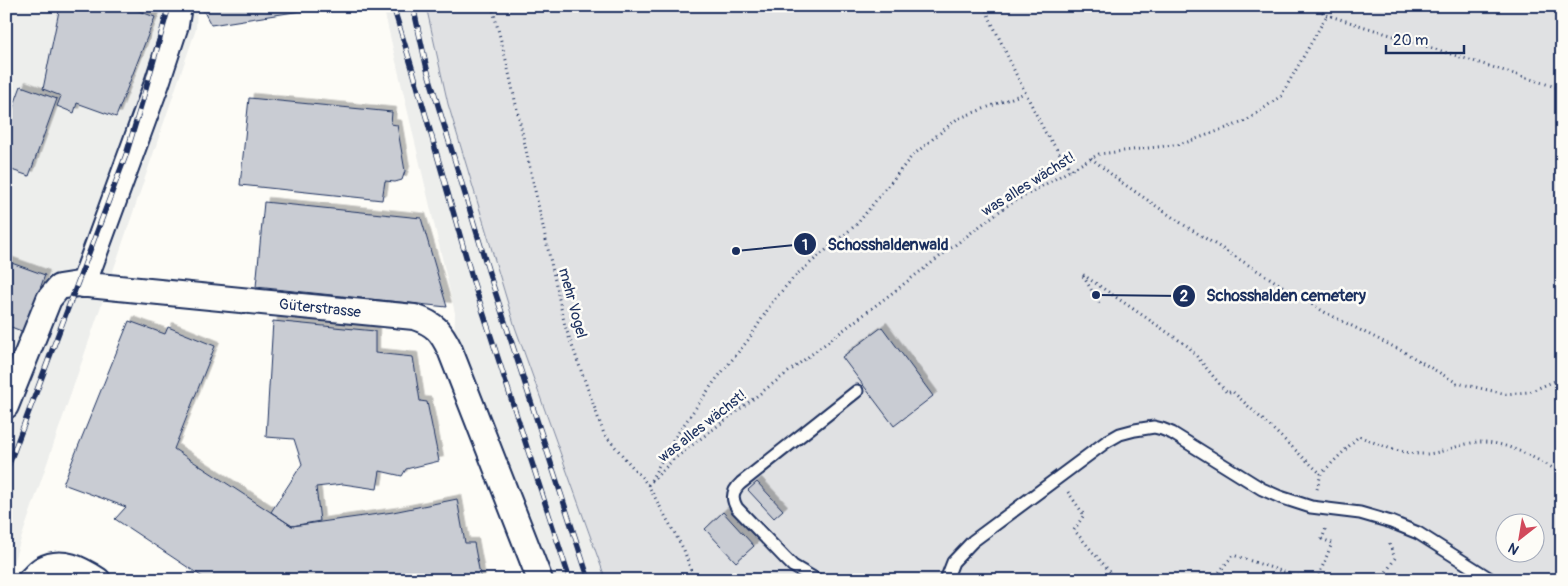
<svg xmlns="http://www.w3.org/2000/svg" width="1568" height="586" viewBox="0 0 1568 586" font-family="Pangolin,sans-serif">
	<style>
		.built { fill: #edeeec }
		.green { fill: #e0e1e3; stroke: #7e88a0; fill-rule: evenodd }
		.building { fill: #c9ccd3; stroke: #1b2f5e; filter: url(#shadow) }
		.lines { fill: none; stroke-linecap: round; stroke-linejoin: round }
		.lane-casing { stroke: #1b2f5e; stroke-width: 15 }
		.street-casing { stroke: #1b2f5e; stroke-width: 28 }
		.path { stroke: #1b2f5e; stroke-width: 3; stroke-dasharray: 1 4; stroke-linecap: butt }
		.lane { stroke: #fdfcf7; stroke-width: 11 }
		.street { stroke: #fdfcf7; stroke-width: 24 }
		.rail-casing { stroke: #1b2f5e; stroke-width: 5.5 }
		.rail { stroke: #fdfcf7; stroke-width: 4; stroke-dasharray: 11; stroke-linecap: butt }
		.labels { text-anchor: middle; stroke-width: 5; stroke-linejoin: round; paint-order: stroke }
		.street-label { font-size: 15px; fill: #1b2f5e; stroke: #fdfcf7 }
		.leader { fill: none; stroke: #1b2f5e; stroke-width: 2 }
		.callout-dot { fill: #1b2f5e; stroke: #fdfcf7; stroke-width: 2 }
		.mark-label { font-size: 15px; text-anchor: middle; font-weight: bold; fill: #fff }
		.callout-label { font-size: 16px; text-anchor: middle; font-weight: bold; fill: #1b2f5e; stroke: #fdfcf7; stroke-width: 5; stroke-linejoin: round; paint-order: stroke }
	</style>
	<defs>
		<filter id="shadow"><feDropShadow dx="4.5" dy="-4.5" stdDeviation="0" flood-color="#0004"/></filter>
	</defs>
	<rect width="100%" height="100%" fill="#fdfcf7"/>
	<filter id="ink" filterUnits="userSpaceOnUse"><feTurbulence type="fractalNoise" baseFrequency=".02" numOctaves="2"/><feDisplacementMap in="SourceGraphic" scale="10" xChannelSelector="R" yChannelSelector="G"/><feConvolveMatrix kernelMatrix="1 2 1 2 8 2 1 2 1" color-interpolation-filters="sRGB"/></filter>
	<g filter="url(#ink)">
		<path class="built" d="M6 6H197L196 29 7 580Z
			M383 6H426L448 104 515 327 606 580H546L454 345 455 313Z"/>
		<path class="green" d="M426 6H1562V580H606L515 327 448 104ZM1506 524H1536V554H1506Z"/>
		<path class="building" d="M60 6H125L155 17 116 117 77 103 74 113 57 106 61 96 43 89Z
			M201 6H333L211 25Z
			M21 86 57 99 29 176 6 168V127Z
			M249 98 392 112 391 124 397 125 405 171 402 180 395 182 385 181 382 200 240 185Z
			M264 202 421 218 447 307 256 287Z
			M6 261 45 275 24 332 6 325Z
			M129 321 165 334 168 327 215 346 174 449 292 526 393 512 457 499 465 543H474L481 580H207L115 519 126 507 63 484Z
			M273 321 375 331V353L413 357 420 401 427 402 439 461 406 469 402 476 380 471 377 489 343 484 316 487 320 521 292 526 271 512 302 464 294 439 266 437Z
			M882 327 933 396 894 426 842 357Z
			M757 482 783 510 774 518 748 490Z
			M723 512 754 546 736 562 705 529Z"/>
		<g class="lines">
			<defs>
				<path id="lane" d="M817 580 793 566 785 558 737 508C731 498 732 491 741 483L857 391
					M946 580 953 562 973 541 1106 442 1120 434 1135 430 1154 427 1162 429 1172 433 1262 489 1280 497 1311 507 1360 513 1391 522 1418 533 1492 580"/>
				<path id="street" d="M83 285 157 83 176 25 179 6
					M6 406 49 299 59 287 78 284 414 317C435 324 441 331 450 350L540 580
					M30 580C34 577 38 571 42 569 62 558 81 569 98 580"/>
			</defs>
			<use href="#lane" class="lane-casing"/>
			<use href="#street" class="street-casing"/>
			<path class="path" d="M492 6 507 64 565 326 604 434 648 485 684 550 694 580
				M984 6 1016 74 1045 132 1071 170
				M1314 6 1327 15 1562 89
				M1091 158 1121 182 1184 225 1326 313 1404 352 1457 383 1506 394 1529 392 1562 378
				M1099 303 1082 274 1189 347 1227 393 1232 391 1321 474
				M651 480 673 440 714 382 749 339 773 301 796 275 857 224 912 156 957 119 1025 93
				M648 485 674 459 1005 207 1099 154 1182 144 1246 121 1281 96 1327 15
				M1317 489 1321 474 1359 436C1379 445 1403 455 1426 454 1444 453 1461 443 1479 442 1507 441 1538 460 1562 473
				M1068 492 1084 515 1074 530 1117 580
				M1213 580 1233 555 1308 580
				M1317 580 1332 543 1322 539 1326 528
				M1381 580 1395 558 1388 541"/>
			<use href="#lane" class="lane"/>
			<use href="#street" class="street"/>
			<defs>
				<path id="rail" d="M393 6 413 71 473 281 570 580
					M413 6 427 69 489 273 589 580
					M6 472 126 155 142 102 169 6"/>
			</defs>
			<use href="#rail" class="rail-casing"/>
			<use href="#rail" class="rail"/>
		</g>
	</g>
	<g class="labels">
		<g class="street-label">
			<text transform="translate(1028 184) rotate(-32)" y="5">was alles wächst!</text>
			<text transform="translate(573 303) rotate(75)" y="5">mehr Vogel</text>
			<text transform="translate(320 308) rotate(6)" y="5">Güterstrasse</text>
			<text transform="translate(702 426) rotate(-38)" y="5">was alles wächst!</text>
		</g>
	</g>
	<path class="leader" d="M736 251L805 244M1096 295L1184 296"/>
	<g class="callout-dot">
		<circle cx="736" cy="251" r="5"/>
		<circle cx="1096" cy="295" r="5"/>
		<circle cx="805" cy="244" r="12"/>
		<circle cx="1184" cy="296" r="12"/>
	</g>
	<g class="mark-label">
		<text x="805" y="250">1</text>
		<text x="1184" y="301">2</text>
	</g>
	<g class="callout-label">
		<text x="888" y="250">Schosshaldenwald</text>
		<text x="1286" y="301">Schosshalden cemetery</text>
	</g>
	<rect width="1568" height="586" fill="none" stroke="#fdfcf7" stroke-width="25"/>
	<rect x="12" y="12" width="1543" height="561" fill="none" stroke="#1b2f5e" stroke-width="2" filter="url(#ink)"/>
	<g transform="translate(1520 538) rotate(211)"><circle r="24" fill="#fdfcf7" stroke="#a3aaba"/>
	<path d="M0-4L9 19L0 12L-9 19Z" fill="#d1495b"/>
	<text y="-8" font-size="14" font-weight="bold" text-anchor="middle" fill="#1b2f5e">N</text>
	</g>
	<path d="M1386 45v8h78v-8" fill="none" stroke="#1b2f5e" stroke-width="2.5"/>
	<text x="1393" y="45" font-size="15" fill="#1b2f5e" stroke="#fdfcf7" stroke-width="4" paint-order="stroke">20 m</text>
</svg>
